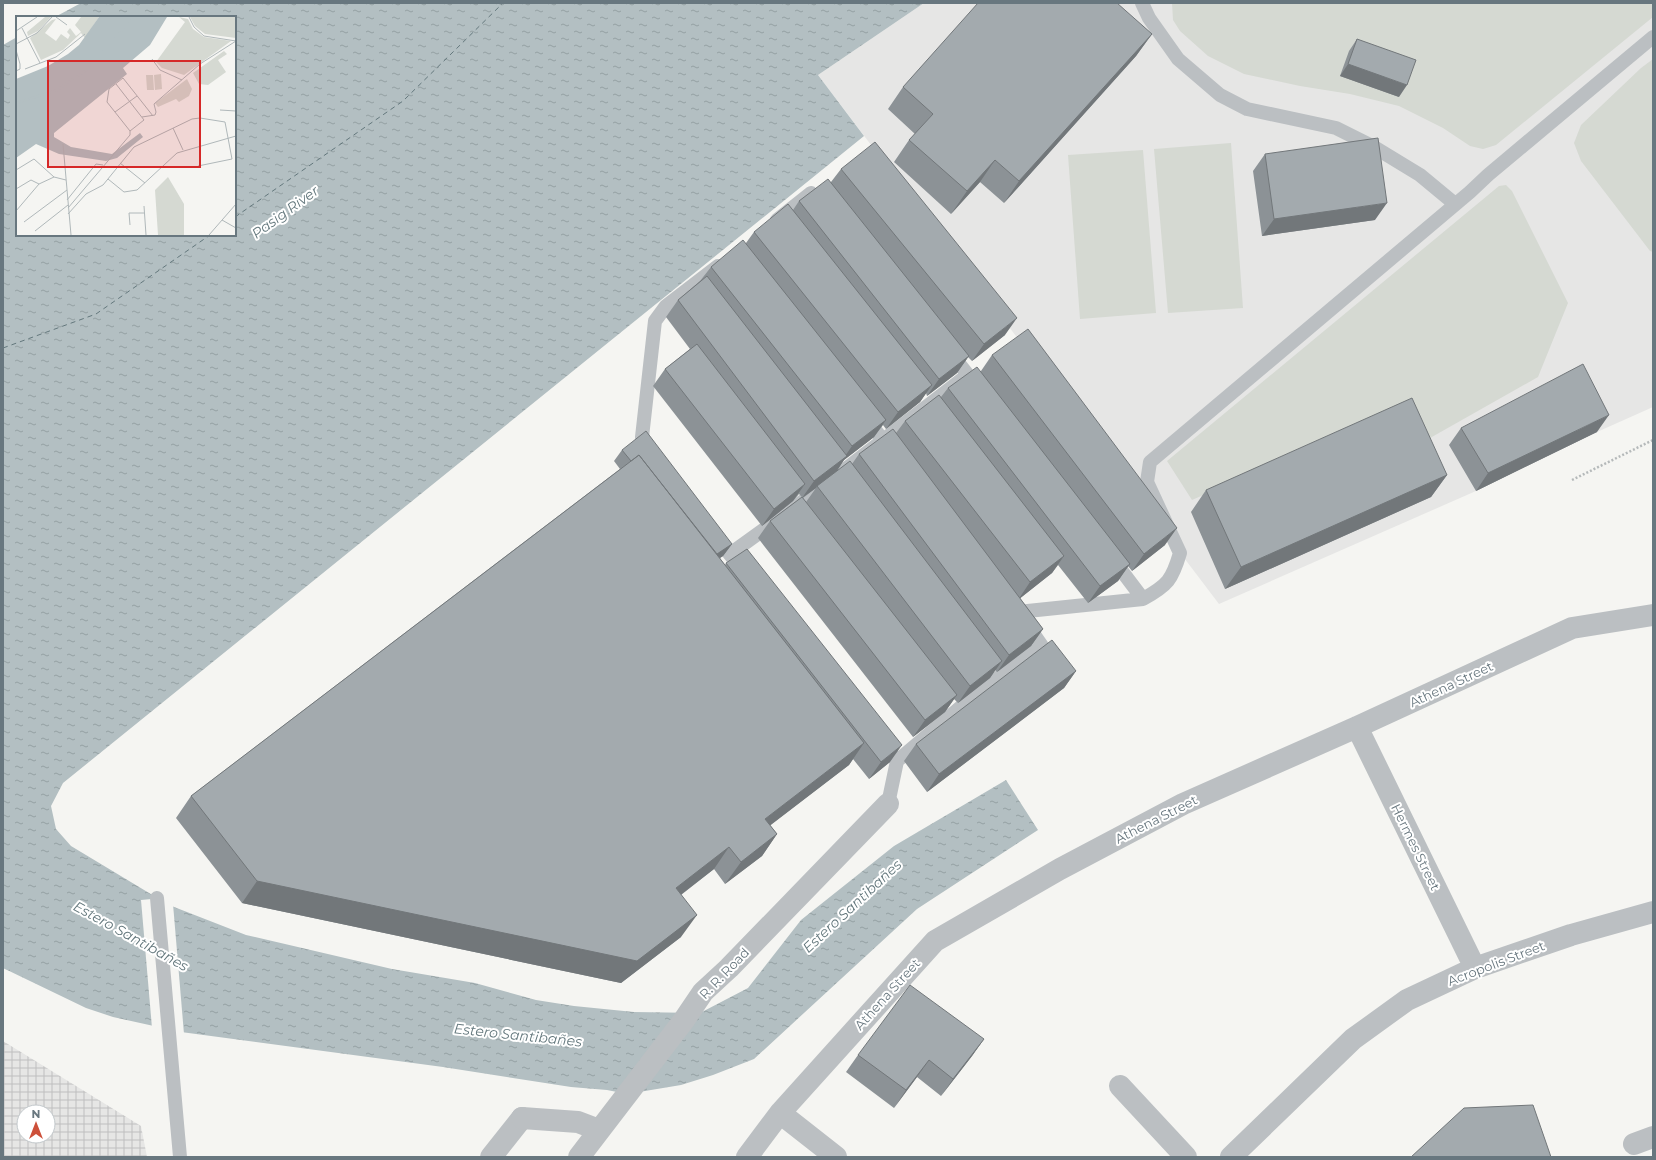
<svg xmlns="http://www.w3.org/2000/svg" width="1656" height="1160" viewBox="0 0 1656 1160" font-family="Montserrat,sans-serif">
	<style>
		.built { fill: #e6e6e5 }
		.industrial { fill: url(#industrial-grid); fill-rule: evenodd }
		.green { fill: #d5d9d2 }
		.water { fill: url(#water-ripples) }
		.pier { fill: #f5f5f2 }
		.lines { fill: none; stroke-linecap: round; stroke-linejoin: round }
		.ferry { stroke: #63777c; stroke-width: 1; stroke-dasharray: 5 4; stroke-linecap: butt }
		.path { stroke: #b5b9ba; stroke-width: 2.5; stroke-dasharray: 2 2; stroke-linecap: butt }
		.service { stroke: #bbbfc2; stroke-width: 14 }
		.pedestrian { stroke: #bbbfc2; stroke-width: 22 }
		.minor { stroke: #bbbfc2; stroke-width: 22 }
		.wall { fill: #8c9296; fill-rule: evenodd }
		.shaded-wall { fill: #72777a }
		.building { fill: #a3aaae; stroke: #72777a }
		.labels { text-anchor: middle; stroke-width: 4; stroke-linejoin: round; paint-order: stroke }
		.street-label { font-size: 13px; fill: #68777f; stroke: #fff }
		.water-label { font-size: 14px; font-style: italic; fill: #63777c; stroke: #fff }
		.inset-river { fill: none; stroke: #b3bfc2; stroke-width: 2 }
		.inset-road { fill: none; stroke: #b0b8ba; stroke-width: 1 }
		.view { fill: #d62828; fill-opacity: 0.15; stroke: #d62828; stroke-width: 2 }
		.inset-edge { fill: none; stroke: #68777f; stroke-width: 2 }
	</style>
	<defs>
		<pattern id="industrial-grid" width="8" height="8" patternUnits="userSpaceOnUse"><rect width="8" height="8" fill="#e6e6e5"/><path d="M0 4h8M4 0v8" fill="none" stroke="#bebfbf"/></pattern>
		<pattern id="water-ripples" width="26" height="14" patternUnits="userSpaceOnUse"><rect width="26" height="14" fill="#b3bfc2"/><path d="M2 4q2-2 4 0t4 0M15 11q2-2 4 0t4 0" fill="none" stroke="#95a0a3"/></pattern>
	</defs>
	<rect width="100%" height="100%" fill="#f5f5f2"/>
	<path class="built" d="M924 3H1653V407L1597 432 1476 491 1219 604 818 75Z"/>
	<path class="industrial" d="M3 1041 141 1126 147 1157H3ZM24 1112H48V1136H24Z"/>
	<path class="green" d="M1172 3H1653V17L1496 145 1483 149 1470 146 1443 128 1399 106 1350 94 1300 86 1244 74 1208 56 1180 31 1173 20Z
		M1653 59V252L1650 251 1581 161 1574 143 1581 125 1641 68Z
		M1231 143 1243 308 1168 313 1154 149Z
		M1143 150 1156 313 1080 319 1068 155Z
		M1506 185 1512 191 1568 303 1538 377 1423 442 1396 410 1192 500 1167 461 1499 186Z"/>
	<path class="water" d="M81 3H924L818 75 864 136 63 783 51 806 56 829 71 846 169 905 246 935 392 969 475 983 536 1000 574 1006 634 1012 700 1013 748 988 801 920 894 846 1006 780 1038 830 917 909 754 1059 713 1075 681 1085 627 1094 607 1090 571 1087 443 1067 181 1032 113 1017 86 1008 3 968V45L17 37V235H235V17H55Z"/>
	<path class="pier" d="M162 898 173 904 184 1034 152 1028 141 900Z"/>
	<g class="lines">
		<path class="ferry" d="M235 217 403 101 503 3
			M3 348 96 314 210 235"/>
		<path class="path" d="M1572 480 1653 440"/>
		<path class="service" d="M1142 3 1149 18 1178 59 1220 95 1247 109 1336 128 1374 147 1420 175 1455 204
			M777 220 811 193
			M950 352 979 389
			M866 418 892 452
			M647 452 643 446 642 437 655 321 666 306 718 266
			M715 536 745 573
			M730 554 817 491 961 380
			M1112 558 1143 599
			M1018 612 1143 599C1168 585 1172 580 1180 553L1147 482 1150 462 1470 192 1488 175 1653 37
			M881 742 897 761 888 804
			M897 761 976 694 1042 646 1026 623
			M157 898 180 1157"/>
		<path class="pedestrian" d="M491 1157 522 1118"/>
		<path class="minor" d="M1357 727 1475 968
			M1120 1086 1186 1157
			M780 1113 836 1157
			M522 1118 578 1122 599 1130
			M1634 1144 1653 1137
			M579 1157 684 1020 703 992 729 968 888 804
			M747 1157 780 1113 935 941 1060 869 1183 804 1357 727 1572 628 1653 615
			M1231 1157 1353 1039 1407 1000 1475 968 1571 935 1653 912"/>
	</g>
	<path class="wall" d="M1152 34 1136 56 1004 203 980 182 951 214 894 162 909 140 915 134 888 109 903 87Z
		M1357 39 1399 97 1340 76 1349 51Z
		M1265 154 1375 220 1262 236 1253 171Z
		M841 169 1005 335 972 361 968 357 957 373 927 396 926 393 920 402 886 429 883 425 874 437 844 460 836 471 852 464 859 454 896 433 905 421 941 397 948 388 981 371 992 355 1165 545 1132 571 1128 566 1118 581 1088 603 1058 565 1052 573 1020 598 1043 629 1031 646 997 672 995 670 990 678 958 703 954 699 945 712 913 737 758 538 770 521 802 497 799 494 793 501 762 526 653 386 665 369 690 349 666 317 678 300 700 281 711 267 746 243 754 232 793 210 799 201 831 182ZM816 488 806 502 803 498Z
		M1461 428 1597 432 1476 491 1449 445Z
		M622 450 732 544 723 556 720 558 725 565 726 563 890 762 869 779 853 759 849 765 770 825 777 834 762 856 725 884 714 869 681 895V937L621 983 242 903 176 818 191 796 620 469 614 461Z
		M1447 475 1431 497 1225 589 1191 512 1206 490Z
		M1076 671 1064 688 927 792 904 761 916 744Z
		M984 1039 972 1056 941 1096 917 1077 894 1108 846 1072 858 1055Z"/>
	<path class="shaded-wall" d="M1152 34 1136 56 1004 203 1019 181Z
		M1348 64 1407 85 1399 97 1340 76Z
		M995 160 980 182 951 214 967 191Z
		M1387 203 1375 220 1262 236 1274 219Z
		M1017 318 1005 335 972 361 984 344Z
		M969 356 957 373 927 396 939 379Z
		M932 385 920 402 886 429 898 412Z
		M1609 415 1597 432 1476 491 1488 473Z
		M886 420 874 437 844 460 835 474 817 486 816 488 802 498 814 481 843 459 852 446Z
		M1447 475 1431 497 1225 589 1241 567Z
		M805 484 793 501 762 526 774 509Z
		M1177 528 1165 545 1132 571 1144 554Z
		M732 544 723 556 700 571 708 560Z
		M1064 556 1052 573 1018 600 1030 582Z
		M1130 564 1118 581 1088 603 1100 586Z
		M1043 629 1031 646 997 672 1009 655Z
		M1002 661 990 678 958 703 970 686Z
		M1076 671 1064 688 927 792 939 774Z
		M957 695 945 712 913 737 925 720Z
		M864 743 849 765 750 841 765 819Z
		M902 745 890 762 869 779 881 762Z
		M777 834 762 856 725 884 741 862Z
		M729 847 714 869 661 910 676 888Z
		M257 881 697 915 681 937 621 983 242 903Z
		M984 1039 972 1056 941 1096 953 1079Z
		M929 1060 917 1077 894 1108 906 1090Z"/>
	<path class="building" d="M978 3H1117L1152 34 1019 181 995 160 967 191 909 140 933 114 903 87Z
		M1357 39 1416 60 1407 85 1348 64Z
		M1378 138 1387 203 1274 219 1265 154Z
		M875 142 1017 318 984 344 841 169Z
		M828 179 969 356 939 379 799 201Z
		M788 204 932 385 898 412 754 232Z
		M743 240 886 420 852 446 711 267Z
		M707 276 847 456 814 481 678 300Z
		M1028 329 1177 528 1144 554 992 355Z
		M697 344 805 484 774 509 665 369Z
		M1583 364 1609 415 1488 473 1461 428Z
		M977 367 1130 564 1100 586 948 388Z
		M939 395 1064 556 1030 582 905 421Z
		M1412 398 1447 475 1241 567 1206 490Z
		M893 429 1043 629 1009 655 859 454Z
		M646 431 732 544 717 554 639 455 631 461 622 450Z
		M639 455 864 743 765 819 777 834 741 862 729 847 676 888 697 915 637 961 257 881 191 796Z
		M850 461 1002 661 970 686 817 486Z
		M802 497 957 695 925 720 770 521Z
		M747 549 902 745 881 762 726 563Z
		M1052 640 1076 671 939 774 916 744Z
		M910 985 984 1039 953 1079 929 1060 906 1090 858 1055Z
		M1533 1105 1551 1157H1411L1464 1108Z"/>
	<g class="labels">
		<g class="street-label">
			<text transform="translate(1451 684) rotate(-25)" y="5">Athena Street</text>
			<text transform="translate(1156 819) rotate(-27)" y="5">Athena Street</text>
			<text transform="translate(1416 847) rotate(64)" y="5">Hermes Street</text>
			<text transform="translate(1496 963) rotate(-21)" y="5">Acropolis Street</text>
			<text transform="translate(724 973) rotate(-46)" y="5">R. R. Road</text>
			<text transform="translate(887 994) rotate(-48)" y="5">Athena Street</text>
		</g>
		<g class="water-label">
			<text transform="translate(285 212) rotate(-36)" y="5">Pasig River</text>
			<text transform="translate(852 906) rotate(-43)" y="5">Estero Santibañes</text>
			<text transform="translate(131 936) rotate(29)" y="5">Estero Santibañes</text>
			<text transform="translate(518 1035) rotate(6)" y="5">Estero Santibañes</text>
		</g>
	</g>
	<g transform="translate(16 16)">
		<rect width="220" height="220" fill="#f5f5f2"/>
		<path d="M29 1H35L22 15 12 20 11 16ZM65 1H83L69 22 65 17 47 34 25 44 14 22 36 4 40 3 29 17 40 25 45 18 52 23 54 19 51 16 54 12 60 20 65 16 59 9ZM163 1 172 3 177 13 188 21 215 25 168 59 146 52 140 46 169 6ZM174 1H220V22L189 18 179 10ZM208 35 211 38 202 44 210 56 192 69 183 68 177 57ZM145 58 146 73 139 74 138 59ZM130 59H137L138 74H131ZM171 63 176 73 173 80 163 86 160 83 142 91 139 87ZM152 161 168 188V219H142L139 174Z" fill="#d5d9d2"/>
		<path d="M83 1H151L134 29 107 52 111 58 38 117V121L55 131 96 138 124 117 127 121 101 142 90 145 43 138 20 128 0 142V63L32 50 52 38 63 29Z" fill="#b3bfc2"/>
		<path class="inset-river" d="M0 87 41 74 69 55 105 16 115 1"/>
		<path class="inset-road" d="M40 1 51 9M173 1 178 11 188 20 220 25M6 12 24 47M0 15 21 1M0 28 21 17 36 1M0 34 4 48V53L0 55M136 43 144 54 166 64M9 53 40 41 69 18M100 68 128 104 114 115M204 94 220 95M99 96 121 80M126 101 139 99 140 96 138 88 184 48 220 25M157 112 167 134M47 128 55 219M104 147 129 167M0 154 18 143 38 161 50 164M92 163 108 176 121 174 161 137 220 120M23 168 38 161M0 173 15 164 23 168 0 195M51 184 80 148 87 149M128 190 130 219M52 192 114 119V115L91 86 93 73 107 62 137 100M52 198 70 178 87 169 118 131 176 103 184 102 209 106 216 143 182 150M206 204 220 212M8 206 51 174M114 209 113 197H128M19 215 52 189M193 219 220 188"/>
		<path class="view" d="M32 45H184V151H32Z"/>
		<rect width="220" height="220" class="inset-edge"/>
	</g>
	<rect width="1656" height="1160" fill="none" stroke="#68777f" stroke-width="8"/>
	<g transform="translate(36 1124)"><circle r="19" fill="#ffffff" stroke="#c3c9cc"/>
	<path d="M0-3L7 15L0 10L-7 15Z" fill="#cd503a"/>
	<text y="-6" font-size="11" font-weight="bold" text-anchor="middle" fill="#68777f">N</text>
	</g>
</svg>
